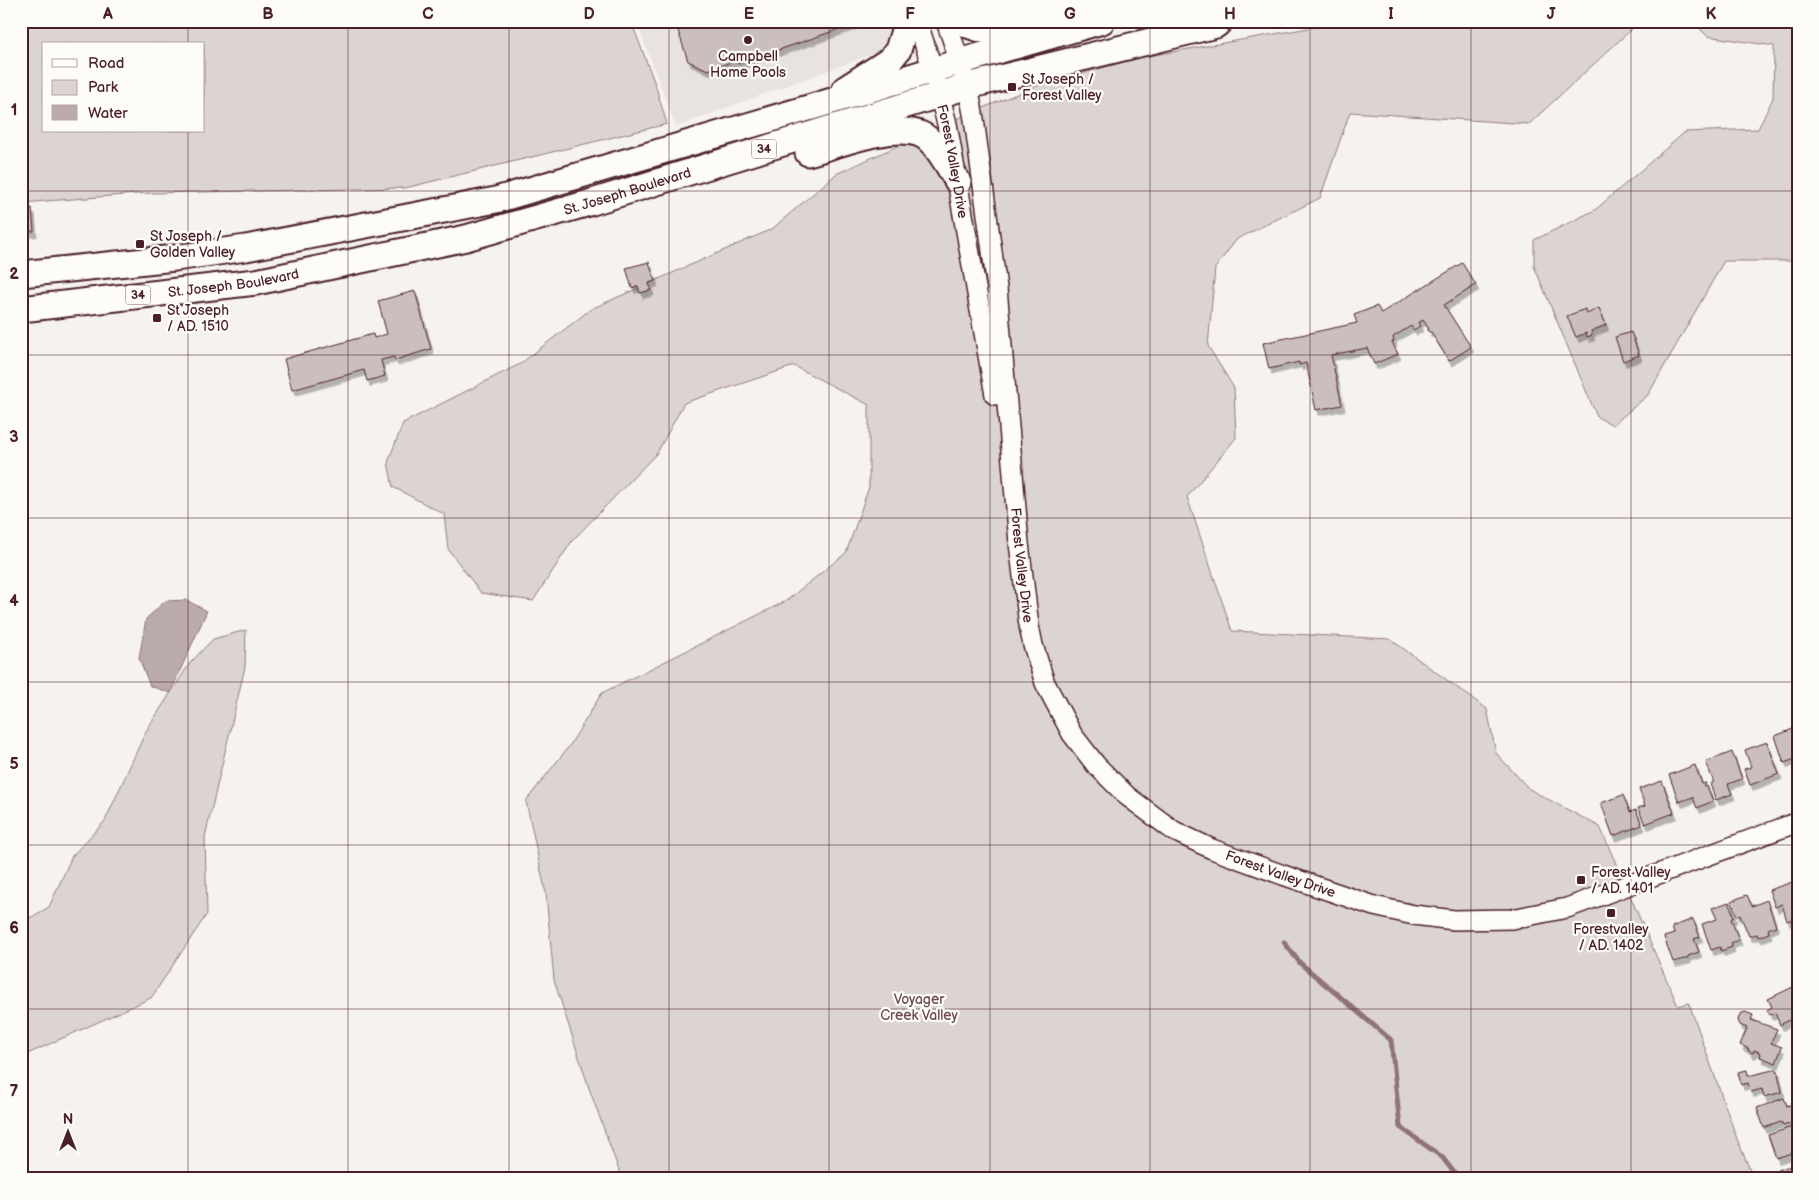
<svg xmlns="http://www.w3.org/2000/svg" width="1819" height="1200" viewBox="0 0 1819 1200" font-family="'Balsamiq Sans',sans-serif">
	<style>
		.built { fill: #e9e3e0 }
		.green { fill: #dcd4d2; stroke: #937a7e; fill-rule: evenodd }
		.water { fill: #bbabac; stroke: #8e7378 }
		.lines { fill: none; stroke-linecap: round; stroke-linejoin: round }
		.stream { stroke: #8e7378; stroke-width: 5 }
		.building { fill: #cbbfbe; stroke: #4a1f2b; filter: url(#shadow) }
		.tertiary-casing { stroke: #4a1f2b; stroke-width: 22 }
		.primary-casing { stroke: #4a1f2b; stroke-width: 29 }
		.tertiary { stroke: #fdfcf7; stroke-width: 19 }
		.primary { stroke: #fdfcf7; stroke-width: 25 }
		.grid { fill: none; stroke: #4a1f2b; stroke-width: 1; stroke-opacity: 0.55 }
		.poi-dot { fill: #4a1f2b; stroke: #fdfcf7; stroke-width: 2 }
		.labels { text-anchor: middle; stroke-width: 4.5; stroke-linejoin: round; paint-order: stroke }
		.shield { fill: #fdfcf7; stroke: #806168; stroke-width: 1 }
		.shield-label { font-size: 12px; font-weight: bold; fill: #4a1f2b }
		.poi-label { font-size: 14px; fill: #4a1f2b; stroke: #fdfcf7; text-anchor: start }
		.street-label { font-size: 14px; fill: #4a1f2b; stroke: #fdfcf7 }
		.park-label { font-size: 14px; fill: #6e4c55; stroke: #fdfcf7 }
		.neatline { fill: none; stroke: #4a1f2b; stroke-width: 2 }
		.grid-label { font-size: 16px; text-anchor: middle; font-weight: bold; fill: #4a1f2b }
	</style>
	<defs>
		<filter id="shadow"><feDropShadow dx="3" dy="5.5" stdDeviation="0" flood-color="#0004"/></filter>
	</defs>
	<rect width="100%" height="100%" fill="#f6f3ef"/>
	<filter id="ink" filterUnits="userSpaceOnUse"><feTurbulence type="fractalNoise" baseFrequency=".02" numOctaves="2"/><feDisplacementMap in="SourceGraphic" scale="10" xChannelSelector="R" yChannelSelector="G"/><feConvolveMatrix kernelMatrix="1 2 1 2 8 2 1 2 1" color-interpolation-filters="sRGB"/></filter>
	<g filter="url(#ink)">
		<path class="built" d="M636 21H894L895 30 875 53 676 127Z"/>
		<path class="green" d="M21 21H631L655 84 667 124 405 188 151 193 21 203ZM44 44H204V131H44Z
			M1349 21H1637L1635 26 1529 124 1350 112 1320 198 1237 239 1215 268 1208 346 1234 388 1236 438 1187 497 1232 631 1390 639 1487 709 1496 753 1529 789 1600 827 1678 1006 1689 1003 1737 1139 1754 1179H622L589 1088 554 980 546 894 526 801 570 745 602 693 786 601 846 553 869 487V405L794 366 684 403 657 453 572 541 533 601 481 593 448 549 444 514 393 487 388 462 403 423 520 364 591 309 772 229 836 174 963 116 1039 85 1143 57Z
			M1696 21H1798V261H1724L1648 395 1613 425 1597 417 1534 266V240L1595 210 1685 132 1758 129 1773 98 1774 46 1707 36 1695 24Z
			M246 630 245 667 205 837 207 914 151 998 21 1057V923L49 907 72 856 105 821 146 731 190 663 213 639Z"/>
		<path class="water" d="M186 600 207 611 170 693 150 686 139 658 146 619 165 601Z"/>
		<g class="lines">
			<path class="stream" d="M1284 942 1300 963 1391 1040 1400 1127 1442 1157 1459 1179"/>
		</g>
		<path class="building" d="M675 21H853L854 24 738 64 737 60 708 70 688 61Z
			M32 208 34 231 21 232V209Z
			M649 262 655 281 649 283 651 290 640 293 638 286 632 288 626 268Z
			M1462 263 1476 285 1444 305 1471 347 1449 361 1431 332H1429L1427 330 1429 329 1423 320 1418 323 1420 326 1414 330 1411 326 1393 337 1394 341 1392 342 1398 354 1374 364 1367 348 1331 355 1342 405 1316 410 1306 363 1299 365V362L1269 369 1263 343 1357 323 1354 315 1377 306 1381 313Z
			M415 291 431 349 395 360 394 357 381 360 385 376 367 381 364 370 292 390 284 359 373 334 374 338 387 334 378 301Z
			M1599 308 1606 325 1591 331 1592 335 1587 337 1586 333 1576 337 1567 316 1585 309 1587 314Z
			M1631 332 1639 355 1623 361 1615 337Z
			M1798 727V758L1784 763 1775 736Z
			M1767 742 1779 774 1750 785 1744 769 1751 767 1745 750Z
			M1732 752 1742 779 1728 784 1732 794 1716 800 1710 784 1713 783V780L1706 762Z
			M1695 765 1702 784 1706 783 1704 787 1707 786 1713 801 1697 808 1693 797 1679 802 1669 775Z
			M1662 781 1674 813 1645 824 1638 808 1645 806 1639 789Z
			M1623 795 1630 812 1636 810 1642 825 1613 836 1601 803Z
			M1798 880V917L1787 921 1782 904 1775 907 1769 890Z
			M1747 895 1752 906 1767 900 1776 926 1768 929 1769 933 1758 937 1757 934 1749 936 1740 915 1737 916 1731 901Z
			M1729 902 1734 917 1731 919 1739 940 1731 943 1732 947 1721 951 1720 947 1711 950 1702 924 1717 919 1712 908Z
			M1693 919 1700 937 1694 939 1699 952 1688 956V958L1673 962 1664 937 1674 934 1672 927Z
			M1793 987 1795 991 1798 990V1028L1793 1018 1780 1025 1775 1013 1770 1015 1767 1010 1772 1007 1768 999Z
			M1745 1012 1753 1015 1751 1020 1777 1029 1771 1043 1782 1047 1776 1063 1760 1057 1761 1054 1759 1052 1754 1050 1753 1053 1748 1051 1749 1049 1740 1045 1747 1028 1740 1025 1738 1020 1740 1014Z
			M1777 1069 1782 1092 1764 1097 1762 1089 1751 1092 1748 1083 1741 1085 1738 1072 1747 1070 1748 1076Z
			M1784 1098 1787 1106 1793 1104 1798 1121 1783 1126 1781 1122 1764 1128 1757 1108Z
			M1798 1125V1151L1776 1158 1768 1135Z
			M1798 1164V1179H1780L1777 1170Z"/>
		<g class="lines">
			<defs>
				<g id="tertiary">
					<path id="s1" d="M917 21 933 70 947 124 995 395"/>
					<path id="s2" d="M946 21 968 86 974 119 997 288 1019 543 1029 626 1033 645 1045 683 1072 734 1096 765 1127 796 1174 831 1212 849 1283 875 1374 906 1414 915 1454 920 1512 919 1567 908 1798 822"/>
				</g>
				<g id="primary">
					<path d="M961 21C991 39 1011 28 1042 21"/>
					<path d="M845 89 890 60 898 50 907 21"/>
					<path d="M808 153C837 145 891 123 920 134 936 140 949 168 958 182"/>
					<path d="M21 274 175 258 246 248 496 200 822 104 959 62 1102 21"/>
					<path id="s3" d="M21 309 256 282 466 238 589 203 968 86 1216 25 1220 21"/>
				</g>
			</defs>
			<use href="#tertiary" class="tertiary-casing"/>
			<use href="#primary" class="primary-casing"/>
			<use href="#tertiary" class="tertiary"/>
			<use href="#primary" class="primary"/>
		</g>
	</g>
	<path class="grid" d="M188 21V44M348 21V1179M509 21V1179M669 21V1179M829 21V1179M990 21V1179M1150 21V1179M1310 21V1179M1471 21V1179M1631 21V1179M188 131V1179M21 191H1798M21 355H1798M21 518H1798M21 682H1798M21 845H1798M21 1009H1798"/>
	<g class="poi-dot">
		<circle cx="748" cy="40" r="5"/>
		<rect x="1007" y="82" width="10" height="10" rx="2.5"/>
		<rect x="135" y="239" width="10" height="10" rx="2.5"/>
		<rect x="152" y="313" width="10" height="10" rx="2.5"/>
		<rect x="1576" y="875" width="10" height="10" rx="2.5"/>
		<rect x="1606" y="908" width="10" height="10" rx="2.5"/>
	</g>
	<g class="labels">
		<g class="shield">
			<rect x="751.5" y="139.5" width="25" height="19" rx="4"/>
			<rect x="125.5" y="285.5" width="25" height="19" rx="4"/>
		</g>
		<g class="shield-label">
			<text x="764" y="153">34</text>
			<text x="138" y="299">34</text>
		</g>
		<g class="poi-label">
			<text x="748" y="61" text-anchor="middle">Campbell<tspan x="748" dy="16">Home Pools</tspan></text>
			<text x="1022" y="84">St Joseph /<tspan x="1022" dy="16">Forest Valley</tspan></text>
			<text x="150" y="241">St Joseph /<tspan x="150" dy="16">Golden Valley</tspan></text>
			<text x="167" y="315">St Joseph<tspan x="167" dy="16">/ AD. 1510</tspan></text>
			<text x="1591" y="877">Forest Valley<tspan x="1591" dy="16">/ AD. 1401</tspan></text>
			<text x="1611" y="934" text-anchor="middle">Forestvalley<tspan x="1611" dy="16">/ AD. 1402</tspan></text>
		</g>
		<g class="street-label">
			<text dy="5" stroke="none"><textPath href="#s1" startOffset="145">Forest Valley Drive</textPath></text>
			<text dy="5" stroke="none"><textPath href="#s3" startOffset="619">St. Joseph Boulevard</textPath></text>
			<text dy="5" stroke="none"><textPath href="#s3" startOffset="214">St. Joseph Boulevard</textPath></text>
			<text dy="5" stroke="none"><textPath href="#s2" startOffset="551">Forest Valley Drive</textPath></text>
			<text dy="5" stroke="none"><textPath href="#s2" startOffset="986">Forest Valley Drive</textPath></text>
		</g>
		<g class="park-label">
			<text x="919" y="1004">Voyager<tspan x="919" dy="16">Creek Valley</tspan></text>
		</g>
	</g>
	<rect width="1819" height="1200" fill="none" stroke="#fdfcf7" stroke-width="55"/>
	<rect x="42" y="42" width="162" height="90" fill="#fdfcf7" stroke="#b5a4a5"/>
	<rect x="52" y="59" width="25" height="8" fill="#fdfcf7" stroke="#b5a4a5"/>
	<text x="88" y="68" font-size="15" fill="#4a1f2b">Road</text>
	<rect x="52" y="80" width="25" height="15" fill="#dcd4d2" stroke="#b5a4a5"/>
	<text x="88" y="92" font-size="15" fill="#4a1f2b">Park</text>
	<rect x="52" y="105" width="25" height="15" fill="#bbabac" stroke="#b5a4a5"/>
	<text x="88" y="118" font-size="15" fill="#4a1f2b">Water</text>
	<g transform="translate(68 1132)" stroke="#fdfcf7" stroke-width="4" paint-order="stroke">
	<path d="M0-4L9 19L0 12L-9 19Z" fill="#4a1f2b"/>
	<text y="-8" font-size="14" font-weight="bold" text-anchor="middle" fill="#4a1f2b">N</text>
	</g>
	<rect x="28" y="28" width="1764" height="1144" class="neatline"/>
	<g class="grid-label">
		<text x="108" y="19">A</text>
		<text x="268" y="19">B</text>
		<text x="428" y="19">C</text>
		<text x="589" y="19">D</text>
		<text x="749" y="19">E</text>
		<text x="910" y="19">F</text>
		<text x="1070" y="19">G</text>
		<text x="1230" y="19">H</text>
		<text x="1391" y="19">I</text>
		<text x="1551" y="19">J</text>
		<text x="1711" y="19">K</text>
		<text x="14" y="115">1</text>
		<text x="14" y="279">2</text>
		<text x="14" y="442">3</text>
		<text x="14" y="606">4</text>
		<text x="14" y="769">5</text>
		<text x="14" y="933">6</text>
		<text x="14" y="1096">7</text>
	</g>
</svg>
